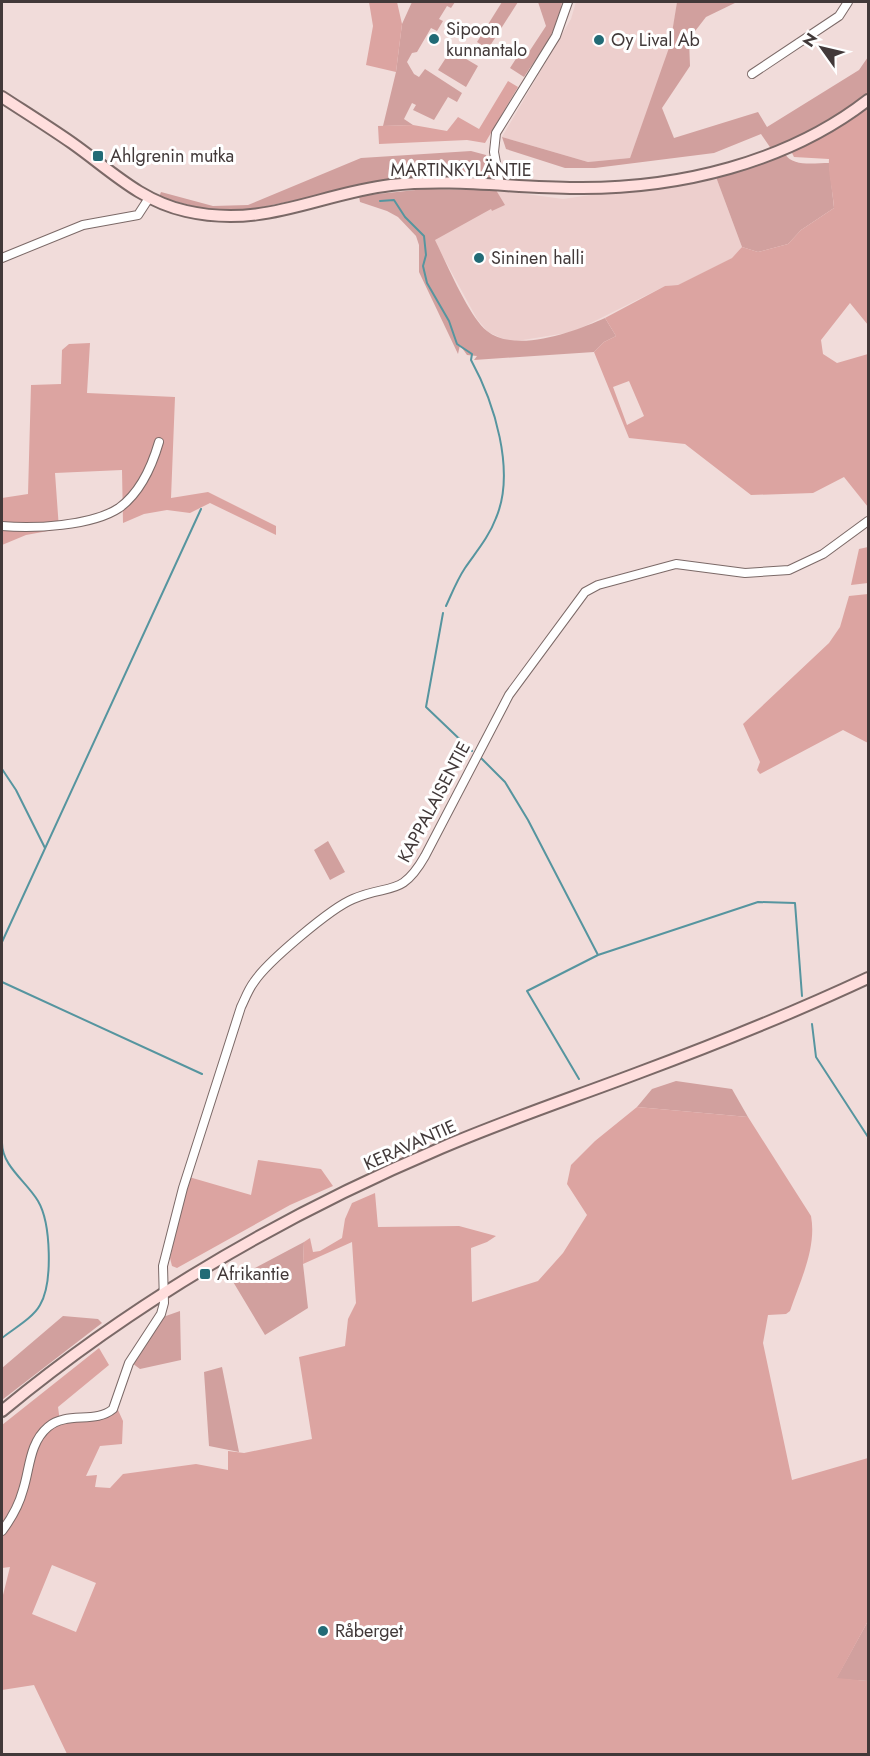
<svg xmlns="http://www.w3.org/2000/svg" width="870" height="1756" viewBox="0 0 870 1756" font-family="Jost,sans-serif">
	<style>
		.built { fill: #edcfcd }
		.green { fill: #d1a09e }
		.forest { fill: #dca4a1; fill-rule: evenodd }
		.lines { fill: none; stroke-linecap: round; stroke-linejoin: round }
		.stream { stroke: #56959f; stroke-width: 2 }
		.street-casing { stroke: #7b6967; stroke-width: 10 }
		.secondary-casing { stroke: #7b6967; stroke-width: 14 }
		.street { stroke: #fff; stroke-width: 8 }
		.secondary { stroke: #ffdedd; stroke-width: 10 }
		.poi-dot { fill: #226b76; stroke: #fff; stroke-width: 2 }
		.labels { text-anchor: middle; stroke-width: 6; stroke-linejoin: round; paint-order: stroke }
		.poi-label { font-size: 18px; fill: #423939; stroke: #fff; text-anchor: start }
		.street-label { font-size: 18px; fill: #423939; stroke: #fff }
	</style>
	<rect width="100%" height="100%" fill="#f1dcda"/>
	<path class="built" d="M576 2H677L670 48 630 158 588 162 502 137 571 19Z
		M716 177 742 247 738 252 732 258 678 285 665 286 573 332 510 342 488 332 477 319 434 240 491 208 492 211 504 205 496 190 563 199Z"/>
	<path class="green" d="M412 2H455L451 8 447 6 439 19 443 21 437 31 431 28 417 52 412 53 407 62 414 74 419 77 425 69 462 93 457 102 448 97 434 120 413 110 416 105 412 103 404 119 413 125 383 126 396 72 402 24Z
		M502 2H518L488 49 477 42Z
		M538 2H562C559 30 539 54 524 77L510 68 521 51 527 55 546 26Z
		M677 2H737L706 17 689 39 690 66 662 108 674 138 758 112 767 127 859 70 868 57V100L774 153 761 134 714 153 595 168H565L506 149 502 137 588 162 630 158 670 45Z
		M451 50 478 66 466 87 438 70Z
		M471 151 486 155 491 178H479L460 170 434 177 387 181 243 211H212L159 197 161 192 213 206 248 205 361 158Z
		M785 154C793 167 814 163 829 163L834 208 801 230 788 244 758 252 742 247 716 177 747 169Z
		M425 189 496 190 505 205 492 211 491 209 435 240C446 262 469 317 487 331 516 354 576 331 605 318L616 336 604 342 594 352 474 360 477 356 467 355 460 345 458 354 419 272V245L416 236 398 217 387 211 360 202 359 196Z
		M328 841 345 872 330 880 314 850Z
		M676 1081 732 1089 748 1117 637 1107 652 1089Z
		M304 1242 303 1264 308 1308 265 1335 232 1280Z
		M180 1311 181 1360 140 1369 132 1363 163 1317Z
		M63 1316 98 1319 102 1323 2 1400V1368Z
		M222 1367 239 1452 209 1446 204 1372Z
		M868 1621V1681L836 1679Z"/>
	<path class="forest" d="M369 2H397L402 24 396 72 366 65 373 26Z
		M508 81 518 87 485 143 467 140 379 144 378 126 413 125 447 131 458 117 479 129Z
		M868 105V325L850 303 821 340 823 354 837 363 868 354V507L844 477 813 493 751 495 685 444 629 438 594 352 604 342 616 336 605 318 665 286 678 285 732 258 742 247 758 252 788 244 801 230 834 208C833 191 828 175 829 159L794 157 792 153 841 125ZM629 381 644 416 627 425 613 387Z
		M90 343 87 393 175 397 171 498 208 492 276 526V535L210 503 190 513 167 510 144 514 123 523 122 470 55 473 59 529 26 535 2 545V498L28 494 31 385 61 384 62 350 69 344Z
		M868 547V583L851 585 859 549Z
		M868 594V743L843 730 760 774 757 770 760 762 743 724 829 643 840 627 849 596Z
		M637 1107 748 1117 811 1216C817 1248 800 1281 790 1311L786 1314 768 1315 763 1343 792 1480 868 1458V1621L837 1678 868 1681V1754H67L34 1685 2 1690V1599L10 1567 2 1568V1425L99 1348 109 1365 58 1407 60 1422 102 1417 118 1410 123 1421 122 1444 100 1446 86 1476 97 1475 95 1487 110 1488 123 1474 196 1464 228 1470V1451L244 1453 312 1439 299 1357 345 1346 348 1319 356 1303 352 1242 303 1264 304 1242 310 1238 313 1252 320 1251 342 1238 345 1219 352 1203 375 1193 378 1227 459 1226 496 1236 487 1242 471 1248 472 1302 538 1281 563 1253 587 1215 567 1184 571 1165 595 1141ZM52 1565 96 1583 76 1632 32 1614Z
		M258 1160 321 1169 333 1186 290 1205 177 1268 172 1266 170 1258 189 1177 251 1195Z"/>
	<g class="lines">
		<path class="stream" d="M380 201 394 200 405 217 424 236 426 255 423 266 427 283 449 321 457 344 472 354 471 360C494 402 516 471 496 518 489 537 476 552 465 568 457 580 452 593 446 606
			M443 613 426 707 472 751
			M481 758 505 782 528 820 598 955
			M2 769 16 790 45 848
			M2 942 201 509
			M2 982 202 1074
			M812 1024 816 1057 868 1137
			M579 1079 527 991 598 955 758 902 795 903 802 996
			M2 1089V1130
			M2 1143C2 1166 27 1182 38 1201 51 1223 53 1283 40 1305 33 1318 13 1329 2 1338"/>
		<defs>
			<path id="street" d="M752 74 839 16 848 2
				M500 185 494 152 496 133 556 36 568 2
				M2 258 83 225 138 215 149 198
				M2 526C33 529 92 526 119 508 140 493 152 466 159 442
				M2 1531C11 1519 19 1505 23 1490 30 1469 29 1443 48 1427 67 1411 95 1424 113 1409L129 1363 161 1314 164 1303 163 1266 183 1188 241 1007C245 999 248 990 254 982 267 962 331 908 353 899 390 883 401 898 425 856L509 695 585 592 598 585 676 564 745 573 789 570 823 554 868 521"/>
			<path id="secondary" d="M2 97C25 112 49 127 72 143 109 169 140 201 186 211 264 229 317 194 391 185 452 178 515 188 576 188 678 189 787 163 868 100
				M2 1411C134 1302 283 1215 441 1148 506 1120 572 1098 638 1073 716 1044 793 1013 868 978"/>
		</defs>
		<use href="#street" class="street-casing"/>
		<use href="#secondary" class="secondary-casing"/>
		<use href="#street" class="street"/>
		<use href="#secondary" class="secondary"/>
	</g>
	<g class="poi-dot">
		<circle cx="434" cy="39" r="6"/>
		<circle cx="599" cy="40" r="6"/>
		<rect x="92" y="150" width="12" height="12" rx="3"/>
		<circle cx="479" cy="258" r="6"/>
		<rect x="199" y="1268" width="12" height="12" rx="3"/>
		<circle cx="323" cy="1631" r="6"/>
	</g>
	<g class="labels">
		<g class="poi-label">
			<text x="446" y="35">Sipoon<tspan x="446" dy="21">kunnantalo</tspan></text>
			<text x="611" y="46">Oy Lival Ab</text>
			<text x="110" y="162">Ahlgrenin mutka</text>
			<text x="491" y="264">Sininen halli</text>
			<text x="217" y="1280">Afrikantie</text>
			<text x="335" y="1637">Råberget</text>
		</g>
		<g class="street-label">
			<text x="461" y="176">MARTINKYLÄNTIE</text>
			<text transform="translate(434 802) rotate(-62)" y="6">KAPPALAISENTIE</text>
			<text transform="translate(410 1145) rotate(-24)" y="6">KERAVANTIE</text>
		</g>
	</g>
	<rect width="870" height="1756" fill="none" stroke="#423939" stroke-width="6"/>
	<g transform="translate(822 48) rotate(304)" stroke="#ffffff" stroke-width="4.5" paint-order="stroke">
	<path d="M0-4.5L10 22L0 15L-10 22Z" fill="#423939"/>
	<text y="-9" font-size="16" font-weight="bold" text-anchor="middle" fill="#423939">N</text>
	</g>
</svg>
